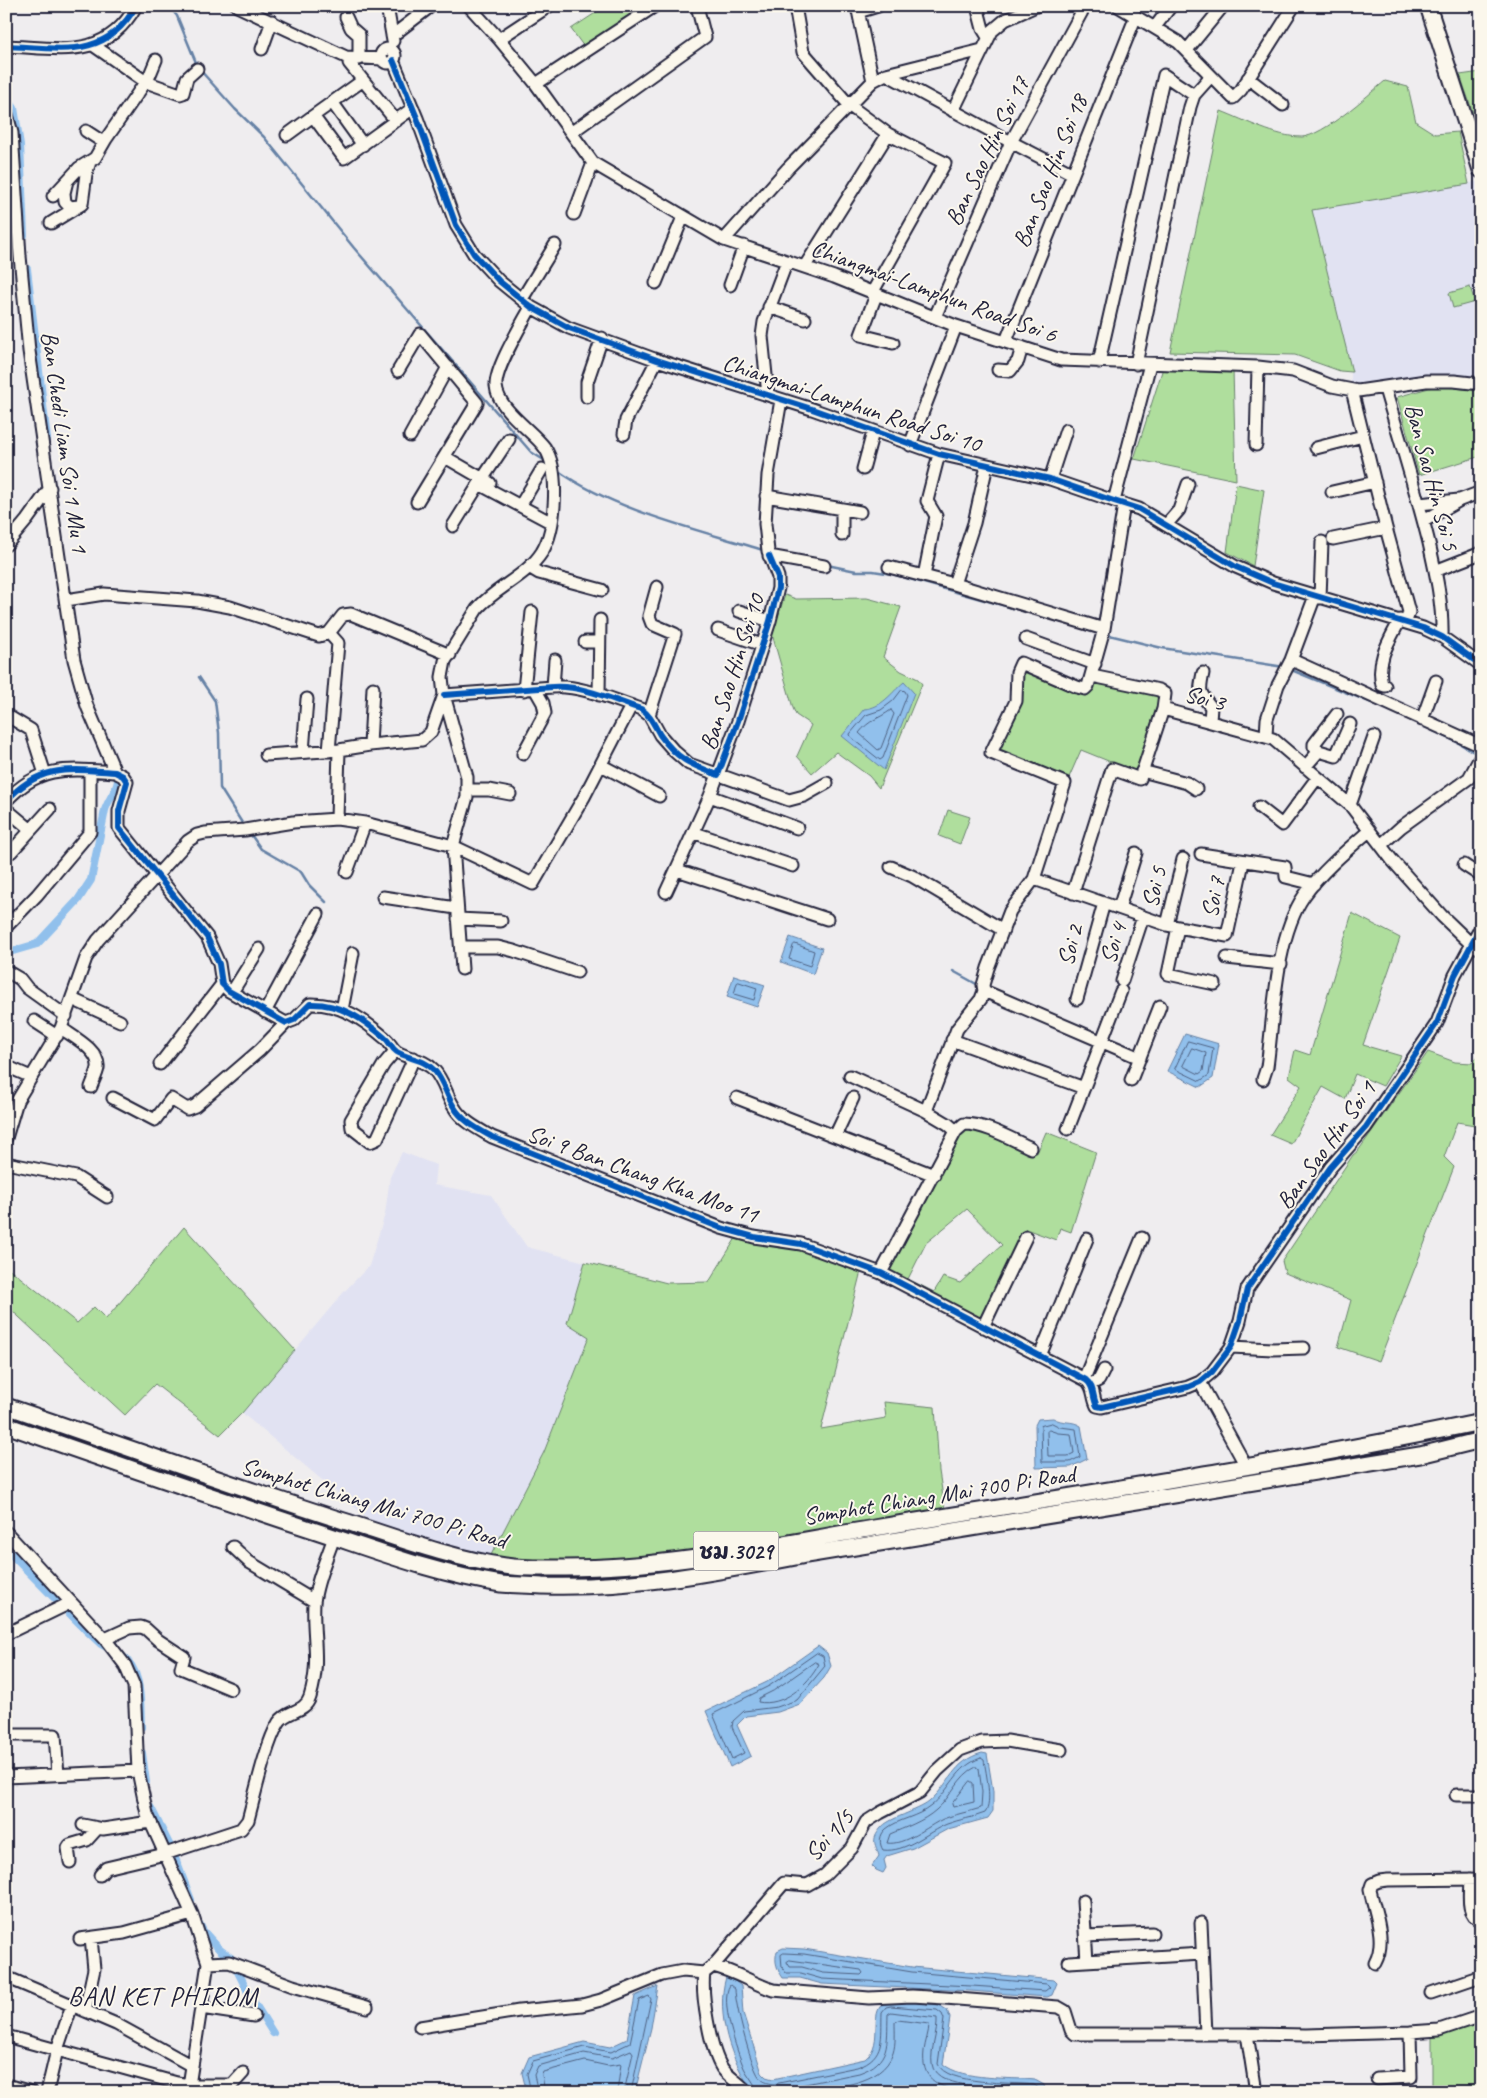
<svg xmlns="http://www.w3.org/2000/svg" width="1487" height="2098" viewBox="0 0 1487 2098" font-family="Caveat,'Playpen Sans Thai',sans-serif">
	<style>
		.built { fill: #e1e2f2 }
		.green { fill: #afde9d; stroke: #68806c; fill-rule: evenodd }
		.water { fill: #91c0ec; stroke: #6581a5 }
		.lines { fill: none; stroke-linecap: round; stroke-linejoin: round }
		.shore { stroke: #4e6182; stroke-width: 1 }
		.stream { stroke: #6581a5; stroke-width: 2.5 }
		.canal { stroke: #91c0ec; stroke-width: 8 }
		.minor-casing { stroke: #22223b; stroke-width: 15 }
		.major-casing { stroke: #22223b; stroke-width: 19 }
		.minor { stroke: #fbf7ec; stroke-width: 11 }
		.major { stroke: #fbf7ec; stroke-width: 15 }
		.cycleway-casing { stroke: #fbf7ec; stroke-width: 9 }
		.cycleway { stroke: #0057b8; stroke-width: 6 }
		.labels { text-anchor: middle; stroke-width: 4; stroke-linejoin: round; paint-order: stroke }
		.shield { fill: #fbf7ec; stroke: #636270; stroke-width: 1 }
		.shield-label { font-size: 22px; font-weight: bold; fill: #22223b }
		.street-label { font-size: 24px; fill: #22223b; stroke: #fbf7ec }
		.quarter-label { font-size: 26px; letter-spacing: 1px; fill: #22223b; stroke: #fbf7ec }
	</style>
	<rect width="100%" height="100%" fill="#efedef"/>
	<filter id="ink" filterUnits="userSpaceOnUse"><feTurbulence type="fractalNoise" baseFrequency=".02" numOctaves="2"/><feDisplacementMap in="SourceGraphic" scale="10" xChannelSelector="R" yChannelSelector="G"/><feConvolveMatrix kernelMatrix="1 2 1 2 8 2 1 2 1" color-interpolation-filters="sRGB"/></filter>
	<g filter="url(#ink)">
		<path class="built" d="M1481 181V380L1432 375 1400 382 1351 386V372L1312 210Z
			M402 1152 436 1165 434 1185 491 1195 527 1247 585 1262 567 1322 589 1336 544 1452 490 1557 438 1545 377 1526 242 1413 343 1293 369 1266 385 1214 390 1177Z"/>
		<path class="green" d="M606 6H626L633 16 584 47 571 29Z
			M1481 72V136L1460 75Z
			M1385 81 1408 87 1416 122 1435 134 1458 132 1469 184 1312 210 1352 372 1340 371 1295 355 1170 352 1221 111C1247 121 1275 137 1302 137 1323 136 1368 95 1385 81Z
			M1470 287 1475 302 1453 308 1449 293Z
			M1163 368 1233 370 1236 480 1134 459Z
			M1436 386 1481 391V456L1419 475 1397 397Z
			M1236 484 1264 490 1253 566 1227 552Z
			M785 595 796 599 867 598 901 607 883 657 901 671 918 679 922 684 879 788 869 776 836 752 812 773 797 756 811 725 796 715 793 708 772 634Z
			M1023 666 1084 692 1094 679 1162 695 1138 773 1081 750 1067 782 997 752Z
			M948 810 970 817 960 844 939 836Z
			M1352 913 1400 938 1363 1045 1401 1056 1383 1086 1355 1074 1345 1099 1323 1087 1291 1144 1270 1135 1301 1086 1289 1077 1295 1050 1310 1055Z
			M1428 1052 1455 1062 1472 1063 1481 1053V1126L1457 1122 1444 1157 1454 1167 1379 1361 1338 1347 1351 1300 1285 1273 1282 1261 1353 1155 1358 1151Z
			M965 1127 1037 1153 1046 1132 1096 1152 1071 1232 1060 1228 1056 1240 1026 1229 982 1321 887 1271ZM967 1209 1002 1245 960 1283 943 1277 934 1292 908 1279 926 1243Z
			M184 1227 295 1350 242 1413 220 1435 155 1384 125 1415 6 1305V1266L77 1323 94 1307 106 1319Z
			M736 1238 755 1244 785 1245 861 1271 821 1429 886 1418 884 1402 935 1407 939 1471 945 1510 647 1559 545 1561 490 1557 544 1452 589 1337 567 1323 585 1262 667 1283 709 1282Z
			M1481 2021V2087L1432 2090V2036Z"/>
		<path class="water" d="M904 682 914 693 884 770 842 736 864 709C882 708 891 693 904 682Z
			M790 937 822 948 813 974 781 962Z
			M734 975 765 985 757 1007 727 997Z
			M1185 1034 1219 1044 1213 1078 1200 1087 1167 1071Z
			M1053 1418C1063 1424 1072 1420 1081 1426L1087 1459 1071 1467 1036 1468 1035 1425 1038 1419Z
			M818 1646 827 1653 831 1666 824 1678 800 1704 778 1712 746 1716 737 1725 751 1756 730 1767 706 1711 767 1682Z
			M982 1753 987 1754 993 1791V1811L988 1818 948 1829 913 1848 887 1856 884 1860 886 1868 883 1873 876 1870 872 1866 879 1856C876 1844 870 1841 881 1828 888 1818 918 1811 929 1802 950 1784 953 1761 982 1753Z
			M783 1948 804 1949 912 1967 1054 1980 1057 1983 1052 1995 1047 1997 971 1991 822 1984 800 1978H783C777 1969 774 1962 777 1951Z
			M729 1976 741 1986 743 2013 762 2073 766 2077 773 2079 865 2059C887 2042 864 2008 890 2000L939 2005 947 2010 950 2018 943 2064C963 2081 1010 2077 1035 2080L1044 2085 1046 2092H753C731 2061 715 2014 726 1977Z
			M658 1986 651 2028 635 2092H531L526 2089 522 2073 529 2057 584 2042 610 2047 627 2039 635 1996Z"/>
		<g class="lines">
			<path class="shore" d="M902 690 905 691 907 695 883 758 880 760 851 737 850 734 866 715 881 710 893 701Z
				M891 710 894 714 881 748 878 750 859 733C870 719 877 720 891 710Z
				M795 944 814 951 810 966 789 959 793 946Z
				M739 982 757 988 754 1000 734 994 737 983Z
				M1188 1041 1213 1048 1209 1075 1200 1081 1175 1069Z
				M1192 1048 1206 1053 1203 1071 1199 1074 1183 1066Z
				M1052 1423 1060 1427 1076 1429 1080 1457 1070 1462H1042L1041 1426Z
				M1049 1430 1058 1433 1071 1434 1074 1453 1068 1456H1048L1047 1432Z
				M817 1653 823 1656 825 1666 797 1700 777 1707 744 1711 733 1721 732 1727 744 1753 732 1759 713 1714 769 1686Z
				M815 1662 819 1664C808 1685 783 1707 758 1702L759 1698 773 1691Z
				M981 1758 984 1760C986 1773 993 1803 985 1813 973 1818 960 1819 947 1824 927 1832 906 1853 883 1850 879 1844 879 1835 886 1829 898 1819 918 1817 931 1806 950 1791 956 1766 981 1758Z
				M976 1767 979 1769 982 1792 981 1808C969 1812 955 1814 943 1819 928 1826 904 1846 887 1843L890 1834C904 1828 924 1821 936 1810 951 1798 958 1775 976 1767Z
				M970 1781 973 1783 974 1802 953 1807 952 1804Z
				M784 1953 804 1954 912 1972 1047 1984 1050 1987 1045 1991 972 1986 822 1979 801 1973H786L782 1967 781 1955Z
				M790 1960 861 1970 863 1973 861 1975 823 1973 802 1967H790L787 1962Z
				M531 2092 527 2074 533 2061 584 2047 611 2052 630 2043 639 2000 649 1996 651 1999 631 2092
				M538 2092 534 2075 538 2066 584 2053 612 2058 631 2050 633 2053 624 2092
				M545 2092 542 2075 543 2072 585 2061 608 2066 621 2064 617 2092
				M757 2092C756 2084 748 2076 744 2068 737 2051 719 2001 730 1985L735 1989C735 2004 750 2062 758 2075 762 2082 768 2083 774 2084L857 2067C886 2057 881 2037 882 2012L886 2007 891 2006 937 2010 942 2014 944 2019 938 2064C946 2085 1013 2082 1034 2085L1039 2088 1041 2092
				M763 2092 765 2089 776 2090 859 2073C891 2062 887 2043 888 2014L891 2012 937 2018C938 2033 930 2049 932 2064 935 2092 1012 2087 1033 2092
				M805 2092C834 2086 882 2086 893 2053 896 2044 895 2032 895 2022L898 2020 929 2024C929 2033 925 2042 924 2051 921 2079 936 2085 959 2092"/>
			<path class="stream" d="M169 6 177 16 197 65
				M200 70 235 109 264 137 354 248 531 452 547 462
				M557 470C615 511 696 529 763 550
				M827 565 856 571H873L892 574 1059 621
				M1105 634 1162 648 1284 667
				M1289 669 1377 705
				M199 677 215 701 219 733 220 788 244 826
				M1411 720 1457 742 1477 754
				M249 832 261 849 301 872 309 885 326 902
				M953 971 980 986"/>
			<path class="canal" d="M6 97 14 108 20 145 24 235
				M27 269 47 439
				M6 953 37 944 78 900 91 880 105 810C110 795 121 787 118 770
				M6 1549 85 1629 101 1644 110 1649
				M121 1655C143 1670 140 1702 141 1727
				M142 1753 146 1782
				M151 1808 172 1850 191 1900
				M200 1925 203 1931 220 1950 231 1958 250 1996 273 2033"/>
			<defs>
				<path id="minor" d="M237 6 346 57 382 59
					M387 6 393 41
					M469 6 499 39 536 84 593 163 724 240 834 277 956 326 1061 360 1258 367 1293 371 1332 386 1358 391 1426 381H1454L1481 384
					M795 6 803 52 850 106 888 134 945 163 872 293
					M857 6 873 81
					M977 6 983 29 988 37
					M1118 6 1178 42 1233 98 1241 90 1294 6
					M858 12 878 6
					M346 17 351 28 359 35V59
					M1155 27 1171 6
					M392 36 431 6
					M499 39 549 6
					M93 45 146 82 180 94 183 93 187 78 197 69
					M6 46C59 48 105 61 136 6
					M381 56a7 7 0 1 1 14 0a7 7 0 1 1-14 0Z
					M262 49 272 21
					M1187 50 1223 6
					M393 60 417 118 456 225 474 254 499 281 531 307 569 328 657 360 812 409 939 454 1050 479 1114 501 1139 509 1236 567 1273 583 1423 628 1442 637 1481 665
					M349 63 396 121
					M886 74 1011 142 1071 173
					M1248 78 1283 105
					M362 81 313 116 344 158 413 108
					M536 84 655 6
					M332 102 363 145
					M6 111 12 133 20 256 29 351 74 660 87 706 115 772
					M953 111 992 31 1005 20 1036 6
					M86 131 103 142
					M572 132 705 37 697 6
					M287 135 313 116
					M67 181 64 193 65 202 70 207 79 206
					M53 196 79 168 95 158 106 139 149 77 156 60
					M574 214 593 163
					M51 223 82 204 86 174 90 162
					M724 240 788 168 873 81 886 74 982 50
					M805 266 888 134
					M656 283 683 217
					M730 285 744 246
					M876 295 861 335 893 343
					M522 299 555 245
					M769 307 805 319
					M935 317 1011 142 1085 6
					M1006 341 1136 16
					M1099 362 1164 75 1194 95
					M1136 364 1190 107 1194 95 1211 76
					M998 370 1010 371 1018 361 1022 347
					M398 371 420 334 477 403 417 502
					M1385 389C1400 440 1416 491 1429 543 1436 574 1443 605 1442 637
					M1352 390 1386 528 1409 612 1406 622
					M768 395 762 336 764 322 787 261
					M587 397V382L602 338
					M624 434 626 420 657 360
					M410 436 448 367
					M910 445 956 326
					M1256 445 1258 367
					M1316 448 1363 436
					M445 457 490 483
					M863 469 873 432
					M483 478 509 439
					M1050 479 1066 430
					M1332 492 1375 482
					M766 496 860 512
					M523 501 542 469
					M1114 501 1150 364
					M1419 504 1459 500
					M842 509V535
					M1424 521 1460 500 1481 492
					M1166 525 1179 510 1188 484
					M453 526 479 484 552 523
					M1333 539 1386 528
					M6 545 27 520 50 488
					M769 556 824 566
					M529 567 539 573 602 590
					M889 567 954 584 1104 629
					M1435 571 1481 553
					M924 576 936 516 927 501 939 454
					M954 584 974 523 987 465
					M1320 598 1322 542
					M66 600 104 594 197 601 230 607 319 636 329 633 343 615 351 614 450 655
					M739 611 770 621
					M718 630 762 645
					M1026 639 1095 664
					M585 642H599
					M1292 660 1481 746
					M1203 673C1199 692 1199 692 1211 707L1210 721
					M1092 676 1159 690 1165 694 1163 709 1273 739 1350 805 1392 860 1442 916 1471 944 1481 949
					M1385 686 1382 685C1376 660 1389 641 1400 620
					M553 687 555 660
					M524 690 532 612
					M444 695 553 687C582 685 613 700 641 709L649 715 660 735 674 751 689 764 789 800 804 796 827 783
					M599 695 600 620
					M6 715 31 730 45 774
					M649 715 675 634 652 624 649 616 657 587
					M1422 720 1436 681
					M1266 736 1267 719 1278 685 1291 660 1315 596
					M370 745 373 688
					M329 751 338 643 329 633
					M1319 751 1314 747V744L1337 714
					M303 752 307 699
					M523 754 545 713 543 703 535 689
					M266 755 339 750 370 745 422 740 431 732 444 695
					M601 765 659 796
					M1305 767 1319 751 1336 756 1350 724
					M1142 771 1187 783 1196 789
					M467 790H489L510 794
					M710 796 797 828
					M6 801C40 764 69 769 115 772L123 776 127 782 119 811V828L207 937 219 964 222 984 229 991 286 1023 294 1020 310 1004C340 1003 363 1019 385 1038 390 1042 391 1048 397 1052 409 1059 424 1059 434 1070 444 1081 446 1095 454 1107 462 1121 478 1129 492 1137L721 1228 754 1237 801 1244 881 1273 1086 1380C1095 1387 1092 1397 1097 1406L1102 1407 1188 1387 1200 1382 1212 1372 1231 1347 1240 1321 1247 1289 1330 1168 1366 1127 1437 1023 1455 975 1481 927
					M1350 805 1374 737
					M1259 807 1282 825 1317 778
					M6 809 30 829
					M337 819 339 750
					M695 833 793 866
					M1381 845 1401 827 1469 778 1481 756
					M11 852 50 809
					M1201 854 1285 867 1286 877 1314 884
					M1464 865 1481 876
					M891 867 912 876 1003 930
					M677 870 827 919
					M347 872 365 823
					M1034 879 1167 925 1227 936 1242 867
					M666 892 710 796 738 721 770 621 778 588V577L768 551 765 524 768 475 781 400
					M1073 893 1112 769 1140 779 1163 709
					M383 897 456 908
					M1119 908 1136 853
					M458 919 501 921
					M1167 925 1183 859
					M6 927 37 895 90 832V771
					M1178 927 1168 974 1215 984
					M461 947H498L514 951 577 972
					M1227 958 1281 964
					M462 969 453 846 467 797V777L444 695 442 677 445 661 477 609C496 587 526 577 542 552 556 529 560 471 545 448 532 430 498 410 496 386 495 368 522 324 531 307
					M8 972 20 979 27 988 66 1016
					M1122 981 1143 917
					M984 991 1140 1058
					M232 992 259 949
					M72 999 120 1021
					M1077 999 1104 903
					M342 1010 353 953
					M265 1012 318 914
					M34 1021 57 1036
					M61 1028C73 1037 100 1050 98 1068 97 1074 93 1081 91 1087
					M952 1040 1084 1088
					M395 1051 384 1064 351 1120 352 1128 370 1142 377 1139 414 1058
					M160 1064 222 984
					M6 1066 31 1077
					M850 1076 926 1111
					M1263 1079 1267 1067C1274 1016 1275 938 1304 896 1321 872 1347 850 1369 831
					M1131 1080 1160 1006
					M113 1098 155 1120 171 1099 187 1109 195 1106 260 1050 286 1023
					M737 1098 934 1175
					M1068 1129 1121 991
					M956 1131 964 1124C986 1124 1011 1139 1031 1148
					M1480 1135H1481
					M835 1136 853 1098
					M6 1138 17 1101 61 1028 86 958 98 940 188 841 197 835 205 833 245 830 293 822 337 819 365 823 453 846 533 884 584 797 631 706
					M6 1163 76 1177 107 1197
					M881 1273 956 1131 948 1124 926 1111 957 1029 981 999 984 991 983 985 988 968 1010 911 1034 879 1065 783 991 753 1016 701 1017 672 1021 663 1077 687 1085 689 1088 686 1104 629 1124 504
					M983 1327 1026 1237
					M1231 1347 1273 1349 1304 1348
					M1040 1356 1087 1239
					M1084 1379 1142 1238
					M1200 1382 1246 1466
					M1091 1384 1099 1380 1104 1370
					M6 1532 105 1639 125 1665 134 1686 138 1771 147 1814 192 1914 208 1963 188 2092
					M233 1547 249 1562 314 1601
					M6 1634 70 1603
					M105 1639 129 1628 141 1627 146 1629 158 1640 184 1657 181 1668 231 1689
					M6 1735H55L58 1775
					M6 1777 138 1771
					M1456 1795H1481
					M83 1825 103 1829 150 1822
					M70 1862 68 1848 70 1845 87 1840 97 1829
					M100 1875 106 1868 165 1854 241 1829 248 1820C255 1794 266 1743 279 1722 287 1710 305 1713 310 1697 321 1661 312 1637 314 1603 316 1581 327 1558 334 1537
					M1470 1879C1470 1893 1465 1915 1481 1921
					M1083 1901 1087 1961
					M1201 1923 1206 2034
					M1086 1936 1152 1933
					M80 1939 124 1933 192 1914
					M1069 1962 1202 1954
					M208 1963 229 1962 293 1986 367 2007
					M1375 1963C1387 1941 1375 1913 1370 1890L1372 1884 1379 1881 1388 1880 1481 1879
					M713 1966C737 1972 751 1983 773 1990L869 1998 912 1996 945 1998 1058 2007 1065 2011 1071 2030 1075 2034H1247L1306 2035 1410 2032 1439 2030 1481 2016
					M704 1973 713 1966 784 1883 807 1885 825 1875 852 1848 866 1822 880 1813 920 1792 937 1771 960 1750 982 1742 1007 1741 1061 1750
					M704 1973C701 1994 710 2049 722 2068 728 2077 740 2083 747 2092
					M6 1977 116 2024 192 2066
					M1431 1993 1481 1976
					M201 2008 254 2016
					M85 2011 94 1969 91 1938
					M420 2027 519 2011 582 2005 601 2000 662 1975 683 1971 704 1973
					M1247 2034 1256 2092
					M6 2036 177 2083 189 2085H232L243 2073
					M1377 2079 1411 2077 1410 2032
					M6 2085 32 2092
					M47 2092 57 2050 72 2005"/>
				<path id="major" d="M1428 6 1481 170
					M6 1406C119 1444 231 1485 344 1521 397 1538 450 1558 505 1566 525 1569 546 1568 566 1568 669 1568 773 1545 874 1528 1077 1495 1280 1464 1481 1422
					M6 1425C108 1461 210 1496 313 1530 374 1550 436 1574 501 1584 514 1585 528 1585 542 1586 632 1589 718 1572 806 1555L1420 1455 1481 1440"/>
			</defs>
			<use href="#minor" class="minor-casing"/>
			<use href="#major" class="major-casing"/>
			<use href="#minor" class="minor"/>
			<use href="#major" class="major"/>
			<defs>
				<path id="cycleway" d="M6 46C59 48 105 61 136 6
					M393 60 417 118 456 225 474 254 499 281 531 307 569 328 657 360 812 409 939 454 1050 479 1114 501 1139 509 1236 567 1273 583 1423 628 1442 637 1481 665
					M444 695 553 687C582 685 613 700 641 709 651 716 654 725 660 735 678 760 690 764 718 775L738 721 770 621 778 588V577L769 556
					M6 801C40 764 69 769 115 772L123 776 127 782 119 811V828L207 937 219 964 222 984 229 991 286 1023 294 1020 310 1004C340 1003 363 1019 385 1038 390 1042 391 1048 397 1052 409 1059 424 1059 434 1070 444 1081 446 1095 454 1107 462 1121 478 1129 492 1137L721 1228 754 1237 801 1244 881 1273 1086 1380C1095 1387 1092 1397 1097 1406L1102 1407 1188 1387 1200 1382 1212 1372 1231 1347 1240 1321 1247 1289 1330 1168 1366 1127 1437 1023 1455 975 1481 927"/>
			</defs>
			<use href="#cycleway" class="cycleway-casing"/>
			<use href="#cycleway" class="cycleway"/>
		</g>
	</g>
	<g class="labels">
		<rect class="shield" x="693.5" y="1531.5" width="85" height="39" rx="4"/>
		<g class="shield-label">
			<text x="736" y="1559">ชม.3029</text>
		</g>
		<g class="street-label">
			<text transform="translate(987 151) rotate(-64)" y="8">Ban Sao Hin Soi 17</text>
			<text transform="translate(1050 171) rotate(-68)" y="8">Ban Sao Hin Soi 18</text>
			<text transform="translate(934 291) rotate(20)" y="8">Chiangmai-Lamphun Road Soi 6</text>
			<text transform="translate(852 403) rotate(18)" y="8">Chiangmai-Lamphun Road Soi 10</text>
			<text transform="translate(65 442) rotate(82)" y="8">Ban Chedi Liam Soi 1 Mu 1</text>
			<text transform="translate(1432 477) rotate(75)" y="8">Ban Sao Hin Soi 5</text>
			<text transform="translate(732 672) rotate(-72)" y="8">Ban Sao Hin Soi 10</text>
			<text transform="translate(1205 698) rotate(15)" y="8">Soi 3</text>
			<text transform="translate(1154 887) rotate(-76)" y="8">Soi 5</text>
			<text transform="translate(1213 897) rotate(-78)" y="8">Soi 7</text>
			<text transform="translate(1113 943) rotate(-72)" y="8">Soi 4</text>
			<text transform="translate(1070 945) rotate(-74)" y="8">Soi 2</text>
			<text transform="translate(1326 1145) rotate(-54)" y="8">Ban Sao Hin Soi 1</text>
			<text transform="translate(643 1174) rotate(20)" y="8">Soi 9 Ban Chang Kha Moo 11</text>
			<text transform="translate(939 1495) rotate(-9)" y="8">Somphot Chiang Mai 700 Pi Road</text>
			<text transform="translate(374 1503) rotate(16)" y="8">Somphot Chiang Mai 700 Pi Road</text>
			<text transform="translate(829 1835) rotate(-48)" y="8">Soi 1/5</text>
		</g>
		<g class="quarter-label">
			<text x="163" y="2005">BAN KET PHIROM</text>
		</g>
	</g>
	<rect width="1487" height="2098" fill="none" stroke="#fbf7ec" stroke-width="25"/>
	<rect x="12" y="12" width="1462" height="2073" fill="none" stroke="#22223b" stroke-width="2" filter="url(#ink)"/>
</svg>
